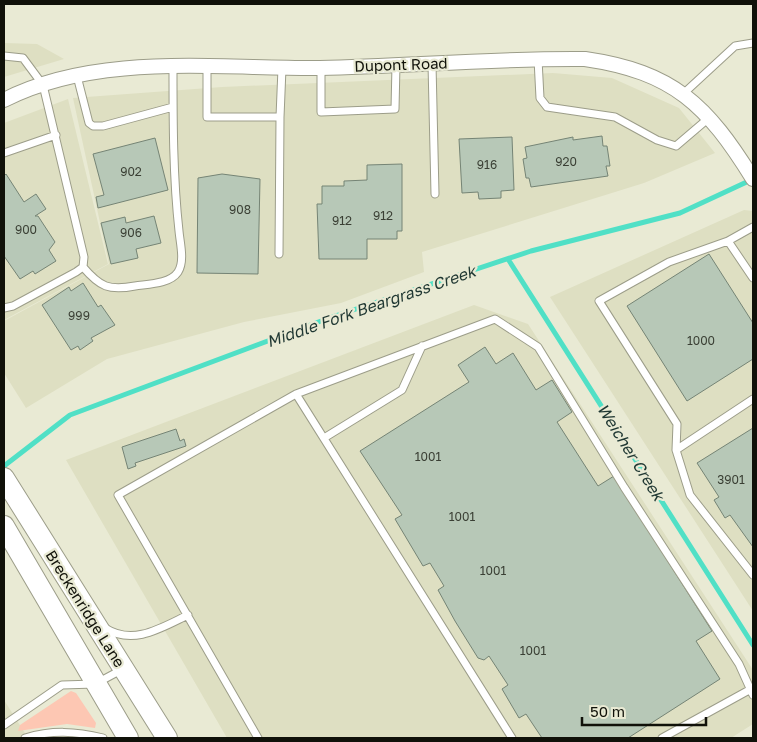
<svg xmlns="http://www.w3.org/2000/svg" width="757" height="742" viewBox="0 0 757 742" font-family="'Golos Text',sans-serif">
	<style>
		.built { fill: #dedfc2 }
		.green { fill: #fdc7b3 }
		.lines { fill: none; stroke-linecap: round; stroke-linejoin: round }
		.stream { stroke: #50e0c6; stroke-width: 5 }
		.building { fill: #b7c8b7; stroke: #758475 }
		.service-casing { stroke: #9c9d89; stroke-width: 9 }
		.minor-casing { stroke: #9c9d89; stroke-width: 16 }
		.secondary-casing { stroke: #9c9d89; stroke-width: 22 }
		.service { stroke: #fff; stroke-width: 7 }
		.minor { stroke: #fff; stroke-width: 14 }
		.secondary { stroke: #fff; stroke-width: 20 }
		.labels { text-anchor: middle; stroke-width: 4.5; stroke-linejoin: round; paint-order: stroke }
		.number-label { font-size: 12px; fill: #3a3f34 }
		.street-label { font-size: 15px; fill: #101109; stroke: #e9ead4 }
		.water-label { font-size: 16px; font-style: italic; fill: #1f3732; stroke: #e9ead4 }
	</style>
	<rect width="100%" height="100%" fill="#e9ead4"/>
	<path class="built" d="M4 43 37 44 64 59 4 77Z
		M553 73 612 78 679 108 715 153 644 183 422 252 424 272 341 303 244 322 107 359 26 408 4 373V321L109 264 73 98 222 87Z
		M68 99 108 264 4 320V123Z
		M744 210 753 211V611L550 297Z
		M474 305 528 324 753 670V724L731 738H227L66 460Z
		M4 700 28 738H4Z"/>
	<path class="green" d="M71 691 76 693 96 723 95 728 67 724 18 731 20 725Z"/>
	<g class="lines">
		<path class="stream" d="M508 259 753 645
			M4 466 70 415 329 318 531 251 680 213 751 180"/>
	</g>
	<path class="building" d="M602 136 603 146H607L610 166H606L608 176 531 187 529 178H526L523 159 527 158 525 147 573 137V140Z
		M512 137 514 190 501 191V198L479 199 478 192 462 193 459 139Z
		M155 138 168 190 98 208 96 197 104 195 93 154Z
		M402 164V231H397V239H367V259H319L317 204H322V186H344V181L367 180V165Z
		M6 174 24 202 36 194 46 209 35 216H38L55 242 49 250 56 261 35 274 33 271 20 279 4 256V176Z
		M222 174 260 179 258 274 197 273 198 178Z
		M154 216 161 243 136 249 138 258 111 264 101 223 125 217 126 223Z
		M709 254 753 323V359L687 401 627 306Z
		M83 283 98 307 101 305 115 325 91 338 93 341 80 350 78 346 71 350 42 305 69 287 71 291Z
		M485 347 496 364 513 353 536 390 552 380 572 412 557 422 598 486 614 476 712 631 696 641 720 679 628 738H542L526 714 519 718 502 689 508 685 489 656 484 660 478 658 455 621 438 590 444 586 430 563 423 566 395 519 402 515 360 451 469 382 458 365Z
		M753 428V547L730 515 725 518 714 500 719 497 697 463Z
		M176 429 180 441 184 439 186 446 135 463 136 466 128 469 122 447Z"/>
	<g class="lines">
		<defs>
			<path id="service" d="M4 56 23 58 43 85 84 257 83 267 76 272 13 306 4 308
				M538 59 540 98 547 107 615 117 657 140 676 146 710 117
				M432 64 435 194
				M207 68V117H280L282 68
				M321 68V112L395 109 396 65
				M77 76 89 123 93 126H103L173 107
				M683 94 735 46 753 43
				M4 153 56 135
				M753 227 728 241 753 278
				M279 254 280 117
				M83 267C100 287 109 291 135 286 148 284 170 284 178 272 185 261 180 243 179 231 173 177 173 121 173 67
				M296 394 512 738
				M753 399 676 450 690 495 753 575
				M324 438 402 390 422 346
				M676 450 677 424 599 301 669 262 728 241
				M105 628C133 646 161 628 188 615
				M4 725 62 685 95 684 123 669
				M25 738C52 730 75 731 103 738
				M258 738 118 495 296 394 495 319 538 347 624 487 739 664 753 695
				M662 738 751 689"/>
			<path id="minor" d="M4 100C97 52 219 69 320 68 409 66 497 58 585 59 674 72 707 105 753 179"/>
			<path id="secondary" d="M4 478 167 738
				M4 526 128 738"/>
		</defs>
		<use href="#service" class="service-casing"/>
		<use href="#minor" class="minor-casing"/>
		<use href="#secondary" class="secondary-casing"/>
		<use href="#service" class="service"/>
		<use href="#minor" class="minor"/>
		<use href="#secondary" class="secondary"/>
	</g>
	<g class="labels">
		<g class="number-label">
			<text x="566" y="166">920</text>
			<text x="487" y="169">916</text>
			<text x="131" y="176">902</text>
			<text x="240" y="214">908</text>
			<text x="383" y="220">912</text>
			<text x="342" y="225">912</text>
			<text x="26" y="234">900</text>
			<text x="131" y="237">906</text>
			<text x="79" y="320">999</text>
			<text x="701" y="345">1000</text>
			<text x="428" y="461">1001</text>
			<text x="731" y="484">3901</text>
			<text x="462" y="521">1001</text>
			<text x="493" y="575">1001</text>
			<text x="533" y="655">1001</text>
		</g>
		<g class="street-label">
			<text transform="translate(401 65) rotate(-2)" y="5">Dupont Road</text>
			<text transform="translate(85 609) rotate(58)" y="5">Breckenridge Lane</text>
		</g>
		<g class="water-label">
			<text transform="translate(371 306) rotate(-19)" y="6">Middle Fork Beargrass Creek</text>
			<text transform="translate(631 452) rotate(58)" y="6">Weicher Creek</text>
		</g>
	</g>
	<rect width="757" height="742" fill="none" stroke="#101109" stroke-width="10"/>
	<path d="M582 717v8h124v-8" fill="none" stroke="#101109" stroke-width="2.5"/>
	<text x="590" y="717" font-size="15" fill="#101109" stroke="#e9ead4" stroke-width="4" paint-order="stroke">50 m</text>
</svg>
